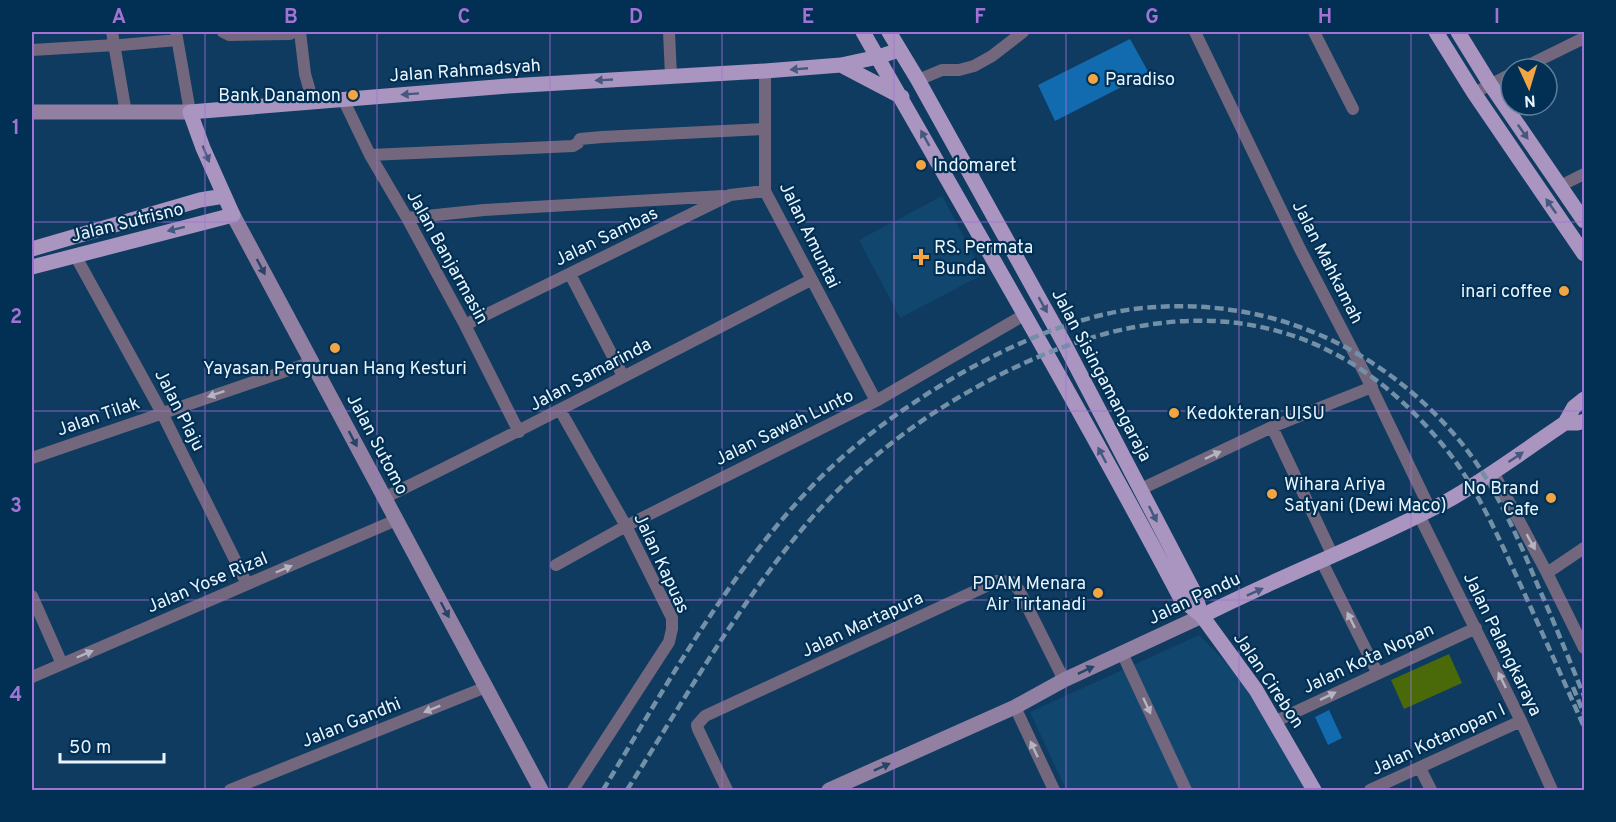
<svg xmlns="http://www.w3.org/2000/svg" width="1616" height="822" viewBox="0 0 1616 822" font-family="Overpass,sans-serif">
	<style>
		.built { fill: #11466f }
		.green { fill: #4a6a09 }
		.water { fill: #116bae }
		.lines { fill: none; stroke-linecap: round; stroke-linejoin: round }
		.street { stroke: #72677d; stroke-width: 12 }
		.secondary { stroke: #9280a3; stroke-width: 15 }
		.primary { stroke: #aa94c0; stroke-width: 15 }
		.rail { stroke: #7390a7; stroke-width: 4.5; stroke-dasharray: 9 4.5; stroke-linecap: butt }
		.oneway { fill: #45587f }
		.oneway2 { fill: #254468 }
		.oneway3 { fill: #b4b5c3 }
		.grid { fill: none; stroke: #a272d5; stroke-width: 1.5; stroke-opacity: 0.55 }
		.poi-dot { fill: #f3a443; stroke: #013054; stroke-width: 2 }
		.labels { text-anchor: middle; stroke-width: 4.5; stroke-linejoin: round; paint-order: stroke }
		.street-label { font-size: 18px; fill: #eaf4fd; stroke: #013054 }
		.poi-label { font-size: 18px; fill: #eaf4fd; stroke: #013054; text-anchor: start }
		.neatline { fill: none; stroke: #a272d5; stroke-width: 2 }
		.grid-label { font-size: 20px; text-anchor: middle; font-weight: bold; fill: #a272d5 }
	</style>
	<rect width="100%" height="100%" fill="#0e3b5f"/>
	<path class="built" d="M942 196 984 274 900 318 859 240Z
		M1199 635 1255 692 1311 790H1066L1030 712Z"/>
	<path class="green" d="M1449 654 1462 683 1404 709 1391 680Z"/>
	<path class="water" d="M1130 39 1149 73 1055 121 1038 85Z
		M1329 710 1342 738 1328 745 1315 717Z"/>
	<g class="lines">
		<path class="street" d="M112 32 126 113
			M176 32 190 112
			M223 32 229 35 290 34
			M300 32 305 74 313 102
			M669 32 671 76
			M1195 32 1300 249 1364 372 1430 509
			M1314 32 1353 109
			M121 45 177 40
			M32 50 115 45
			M1521 69 1584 38
			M765 71V191L876 401
			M918 80 942 70H959L974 66 992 56 1023 32
			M1474 93 1511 74
			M343 99 370 155 407 218 465 325 519 432
			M370 155 573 146 578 143 580 139 602 137 765 129
			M1560 186 1584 174
			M407 218 484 210 723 196
			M75 255 162 413 247 584
			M570 274 623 376
			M465 325 730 195 765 191
			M560 410 626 526 672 618V629L669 642 573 790
			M1272 427 1333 556
			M32 458 312 362
			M1493 472 1547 573 1584 648
			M1141 489 1272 427 1372 387
			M384 498C528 428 668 353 811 280
			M1419 515 1521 721 1552 790
			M1322 562 1377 672
			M556 565 626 526 876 401 1024 315
			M1547 573 1584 548
			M32 596 62 664
			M1122 653 1186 790
			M32 677 396 520
			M1015 707 1054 790
			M1276 721 1476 628
			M1420 768 1431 790
			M230 790 486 687
			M727 790 698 729 697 725 705 716 997 581 1012 582 1019 590 1064 680
			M1370 790 1521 721"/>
		<path class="secondary" d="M32 112H190
			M233 215 541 790
			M829 790 1015 707 1064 680 1202 616"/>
		<path class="primary" d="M863 32C970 220 1080 407 1181 599L1202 616 1256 690 1314 790
			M889 32 918 80 1065 345 1193 590 1202 616
			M1436 32 1474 93 1584 254
			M1458 32 1490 84 1584 221
			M841 65 902 97
			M32 249 200 200 224 196
			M32 267 233 215 203 148 190 112 508 86 765 71 841 65 878 57 899 50
			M1565 423H1578L1584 421
			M1202 616C1282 575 1367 544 1447 501 1488 478 1526 449 1565 423L1574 407 1584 399"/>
		<path class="rail" d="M1573 687 1584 714
			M603 790C668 683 729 571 818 480 859 439 907 405 958 375 1011 345 1073 317 1134 309 1258 294 1371 340 1453 433 1492 477 1516 533 1538 586 1554 622 1569 659 1584 696
			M627 790C685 699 738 604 809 521 856 467 912 423 975 388 1142 295 1311 285 1442 444 1477 486 1499 539 1522 588 1543 635 1564 681 1584 727"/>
	</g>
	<defs><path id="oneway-solid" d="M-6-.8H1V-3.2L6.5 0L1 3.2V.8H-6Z" transform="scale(1.5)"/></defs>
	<g class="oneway">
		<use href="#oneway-solid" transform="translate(799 69) rotate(175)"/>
		<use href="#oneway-solid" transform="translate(604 80) rotate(177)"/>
		<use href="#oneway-solid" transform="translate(410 94) rotate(176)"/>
		<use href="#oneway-solid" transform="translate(1523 132) rotate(55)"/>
		<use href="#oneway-solid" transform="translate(925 138) rotate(-119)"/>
		<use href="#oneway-solid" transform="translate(206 154) rotate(68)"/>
		<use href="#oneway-solid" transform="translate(1551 206) rotate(-125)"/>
		<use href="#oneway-solid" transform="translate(176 229) rotate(166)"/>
		<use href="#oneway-solid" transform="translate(1043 305) rotate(61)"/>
		<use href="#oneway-solid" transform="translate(1102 455) rotate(-118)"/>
		<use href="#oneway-solid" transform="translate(1516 457) rotate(-34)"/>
		<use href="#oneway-solid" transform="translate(1153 514) rotate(63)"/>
		<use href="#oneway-solid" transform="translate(1255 592) rotate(-24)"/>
	</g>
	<g class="oneway2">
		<use href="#oneway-solid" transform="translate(261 267) rotate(62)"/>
		<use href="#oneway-solid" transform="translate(353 439) rotate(62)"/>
		<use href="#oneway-solid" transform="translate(445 610) rotate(62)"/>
		<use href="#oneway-solid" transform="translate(1086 670) rotate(-25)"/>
		<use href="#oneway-solid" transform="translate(882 767) rotate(-24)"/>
	</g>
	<g class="oneway3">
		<use href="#oneway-solid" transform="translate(216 394) rotate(161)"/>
		<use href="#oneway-solid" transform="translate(1213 455) rotate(-25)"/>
		<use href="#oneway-solid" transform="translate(1531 542) rotate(61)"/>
		<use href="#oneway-solid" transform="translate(284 569) rotate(-23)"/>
		<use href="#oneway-solid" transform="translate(1351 620) rotate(-116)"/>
		<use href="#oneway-solid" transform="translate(85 654) rotate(-23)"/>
		<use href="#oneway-solid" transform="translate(1502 680) rotate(-116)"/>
		<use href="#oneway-solid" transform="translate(1328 696) rotate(-26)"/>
		<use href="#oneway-solid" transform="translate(1147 706) rotate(65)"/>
		<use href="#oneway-solid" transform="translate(432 709) rotate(158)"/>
		<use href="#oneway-solid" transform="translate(1034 749) rotate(-115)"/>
	</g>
	<path class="grid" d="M205 32V790M377 32V790M550 32V790M722 32V790M894 32V790M1066 32V790M1239 32V790M1411 32V790M32 222H1584M32 411H1584M32 600H1584"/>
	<g class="poi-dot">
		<circle cx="1093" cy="79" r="6"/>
		<circle cx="353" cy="95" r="6"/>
		<circle cx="921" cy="165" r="6"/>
		<path d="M918 248h6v6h6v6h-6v6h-6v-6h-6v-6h6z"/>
		<circle cx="1564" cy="291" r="6"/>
		<circle cx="335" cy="348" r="6"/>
		<circle cx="1174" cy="413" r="6"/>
		<circle cx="1272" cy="494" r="6"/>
		<circle cx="1551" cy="498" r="6"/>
		<circle cx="1098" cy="593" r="6"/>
	</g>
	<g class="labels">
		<g class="street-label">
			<text transform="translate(465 70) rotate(-4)" y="6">Jalan Rahmadsyah</text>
			<text transform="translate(127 222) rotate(-14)" y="6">Jalan Sutrisno</text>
			<text transform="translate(810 235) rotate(64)" y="6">Jalan Amuntai</text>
			<text transform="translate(606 236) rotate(-26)" y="6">Jalan Sambas</text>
			<text transform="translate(448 257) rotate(61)" y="6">Jalan Banjarmasin</text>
			<text transform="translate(1328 262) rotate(63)" y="6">Jalan Mahkamah</text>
			<text transform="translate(590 374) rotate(-28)" y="6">Jalan Samarinda</text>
			<text transform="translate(1102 375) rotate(62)" y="6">Jalan Sisingamangaraja</text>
			<text transform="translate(180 410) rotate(63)" y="6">Jalan Plaju</text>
			<text transform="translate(98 416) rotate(-19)" y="6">Jalan Tilak</text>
			<text transform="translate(784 427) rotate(-26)" y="6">Jalan Sawah Lunto</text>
			<text transform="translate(378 444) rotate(62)" y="6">Jalan Sutomo</text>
			<text transform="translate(662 563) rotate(65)" y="6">Jalan Kapuas</text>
			<text transform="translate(207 582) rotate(-23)" y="6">Jalan Yose Rizal</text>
			<text transform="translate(1194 598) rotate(-25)" y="6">Jalan Pandu</text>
			<text transform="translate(862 624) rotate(-25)" y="6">Jalan Martapura</text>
			<text transform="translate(1503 644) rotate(64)" y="6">Jalan Palangkaraya</text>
			<text transform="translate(1368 658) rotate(-25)" y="6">Jalan Kota Nopan</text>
			<text transform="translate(1269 680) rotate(56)" y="6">Jalan Cirebon</text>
			<text transform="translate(351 722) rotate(-22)" y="6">Jalan Gandhi</text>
			<text transform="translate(1438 739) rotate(-25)" y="6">Jalan Kotanopan I</text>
		</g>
		<g class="poi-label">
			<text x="1105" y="85">Paradiso</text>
			<text x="341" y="101" text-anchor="end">Bank Danamon</text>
			<text x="933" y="171">Indomaret</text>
			<text x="934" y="253">RS. Permata<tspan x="934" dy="21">Bunda</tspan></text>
			<text x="1552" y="297" text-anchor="end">inari coffee</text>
			<text x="335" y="374" text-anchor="middle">Yayasan Perguruan Hang Kesturi</text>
			<text x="1186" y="419">Kedokteran UISU</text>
			<text x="1284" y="490">Wihara Ariya<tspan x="1284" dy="21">Satyani (Dewi Maco)</tspan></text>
			<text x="1539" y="494" text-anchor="end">No Brand<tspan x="1539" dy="21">Cafe</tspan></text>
			<text x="1086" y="589" text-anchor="end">PDAM Menara<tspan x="1086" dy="21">Air Tirtanadi</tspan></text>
		</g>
	</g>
	<rect width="1616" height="822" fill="none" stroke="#013054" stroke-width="66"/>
	<g transform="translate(1529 87) rotate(176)"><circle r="28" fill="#013054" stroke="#5e7e98" stroke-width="1.5"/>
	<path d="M0-4.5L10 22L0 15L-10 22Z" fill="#f3a443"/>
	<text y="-9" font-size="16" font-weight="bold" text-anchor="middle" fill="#eaf4fd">N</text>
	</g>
	<path d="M60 753v9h104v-9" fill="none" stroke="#eaf4fd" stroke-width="3"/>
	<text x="69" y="753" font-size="18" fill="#eaf4fd" stroke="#013054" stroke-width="4.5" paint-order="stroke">50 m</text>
	<rect x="33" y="33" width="1550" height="756" class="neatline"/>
	<g class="grid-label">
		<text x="119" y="23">A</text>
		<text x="291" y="23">B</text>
		<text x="464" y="23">C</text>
		<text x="636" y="23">D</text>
		<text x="808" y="23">E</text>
		<text x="980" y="23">F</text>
		<text x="1152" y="23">G</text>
		<text x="1325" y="23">H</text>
		<text x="1497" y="23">I</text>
		<text x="16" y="134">1</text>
		<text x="16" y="323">2</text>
		<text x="16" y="512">3</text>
		<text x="16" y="701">4</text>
	</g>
</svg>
